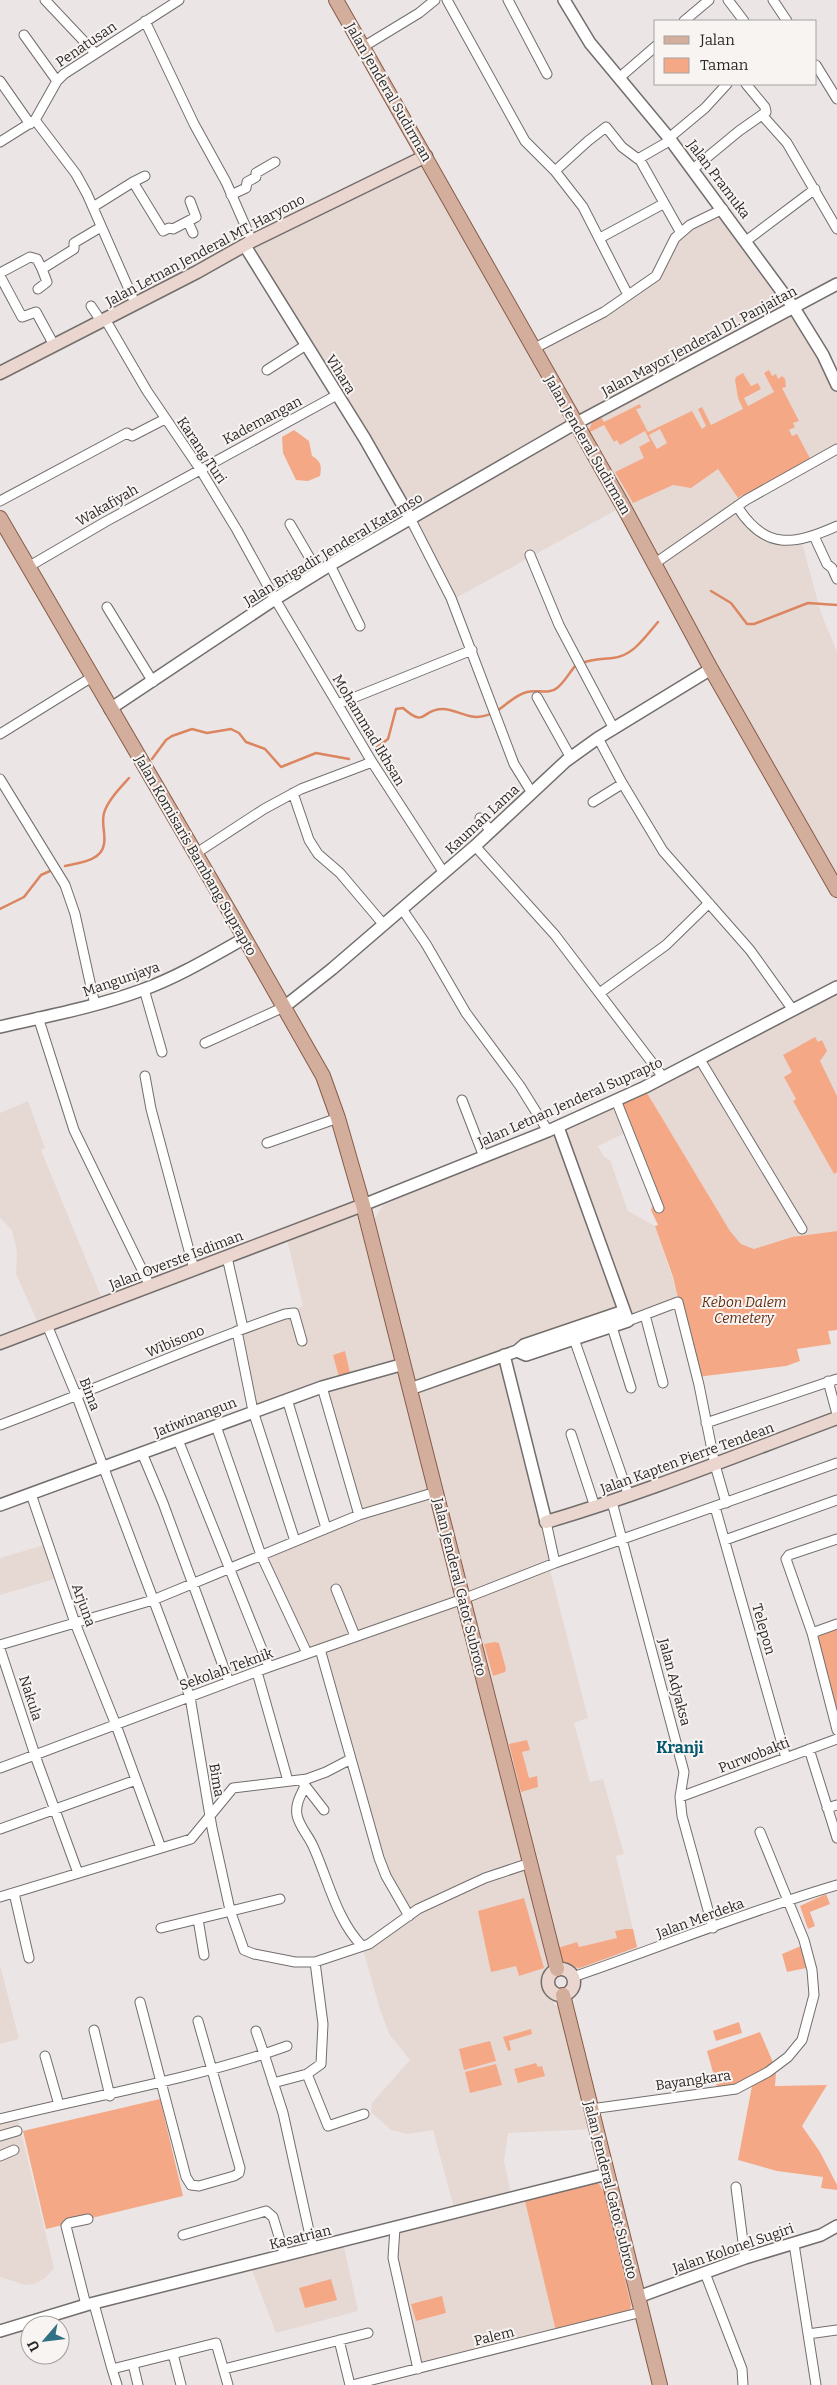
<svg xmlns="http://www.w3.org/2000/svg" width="837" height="2385" viewBox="0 0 837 2385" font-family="Bitter,serif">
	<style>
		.built { fill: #e6d9d4 }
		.green { fill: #f5a886; fill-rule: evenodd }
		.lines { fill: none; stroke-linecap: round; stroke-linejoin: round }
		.stream { stroke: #db8660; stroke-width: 2.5 }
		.minor-casing { stroke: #726e6c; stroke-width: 11 }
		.tertiary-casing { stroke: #726e6c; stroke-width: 14 }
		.secondary-casing { stroke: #726e6c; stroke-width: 15 }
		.primary-casing { stroke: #865c4a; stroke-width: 16 }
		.minor { stroke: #fff; stroke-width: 9 }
		.tertiary { stroke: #fff; stroke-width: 11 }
		.secondary { stroke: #ead6ce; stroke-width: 12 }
		.primary { stroke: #d4ae9d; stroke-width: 14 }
		.labels { text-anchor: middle; stroke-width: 4; stroke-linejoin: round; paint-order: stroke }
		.street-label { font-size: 14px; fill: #2a2828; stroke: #f8f4f2 }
		.park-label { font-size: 14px; font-style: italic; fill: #652e14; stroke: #f8f4f2 }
		.quarter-label { font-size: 16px; font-weight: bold; fill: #00566e; stroke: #f8f4f2 }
	</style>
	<rect width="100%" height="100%" fill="#ebe6e5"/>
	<path class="built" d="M424 158 620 508 452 600 412 513 247 246Z
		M722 210 791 306 577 416 541 346 656 276 675 238Z
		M791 309 837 392V449L738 506 764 539 791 546 802 543 821 613 837 652V891L652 565 661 560 583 423Z
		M837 987V1160L792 1073 796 1100 793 1101 834 1174 837 1172V1231L792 1237 754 1249 741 1244 730 1231 644 1088Z
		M28 1101 45 1148 41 1150 101 1296 38 1323 16 1274 17 1252 12 1230 0 1218V1113Z
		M618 1106 627 1132 598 1146 604 1157 610 1160 628 1211 655 1226 679 1298 638 1315 617 1314 418 1382 412 1381 374 1220 383 1205Z
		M358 1204 397 1365 249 1411 232 1328 303 1306 285 1231Z
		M504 1355 555 1563 549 1566 588 1718 574 1723 590 1782 603 1779 624 1854 616 1856 639 1955 573 1977 563 1969 552 1972 549 1976 548 1985 557 1994 554 2004 568 2015 596 2129 508 2133 504 2161 512 2198 607 2174 642 2311 418 2368 393 2258 395 2228 455 2212 433 2130 408 2134 391 2130 371 2112 372 2103 410 2060 389 2034 379 2006 362 1946 409 1915 386 1876 320 1649 307 1653 261 1555 359 1515 322 1387 404 1364 410 1388Z
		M47 1544 58 1578 0 1595V1558Z
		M0 1965 19 2039 0 2044Z
		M17 2115 54 2268 45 2278 34 2284 25 2285 0 2277V2119Z
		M343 2242 358 2311 276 2333 250 2265Z"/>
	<path class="green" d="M769 370 772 376 776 374 778 379 782 376 785 379 786 387 782 388 799 421 793 423 795 427 789 430 792 436 797 434 812 462 746 500 742 495 738 498 718 469 691 488 673 485 633 503 615 472 644 458 639 447 650 441 645 431 620 445 617 440 614 442 604 425 590 432 589 430 593 420 599 414 604 422 640 404 641 408 636 409 648 432 692 411 702 429 706 426 698 409 702 407 711 425 743 409 738 398 735 380 736 377 743 373 751 386 758 383 761 389 744 398 748 406 774 392 764 373ZM660 429 667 443 657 449 649 435Z
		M294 430 309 441 312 456C321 461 322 466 320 476L308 481 296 480 283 453 282 437Z
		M815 1037 818 1042 822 1040 827 1051 820 1061 837 1096V1172L834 1174 793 1101 796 1099 784 1077 792 1072 783 1055Z
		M644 1088 730 1231 741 1244 754 1249 792 1237 837 1231V1330L828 1331 831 1344 797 1349 800 1361 786 1366 697 1377 673 1277 655 1226 658 1225 651 1210 657 1195 616 1100Z
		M345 1351 350 1373 339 1377 333 1355Z
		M837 1628V1718L817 1637Z
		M495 1642 499 1643 506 1669 505 1672 493 1676 484 1644Z
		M527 1740 530 1750 522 1752 529 1778 537 1776 538 1787 521 1792 509 1744Z
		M826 1894 830 1904 810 1912 815 1926 808 1929 800 1906Z
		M524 1898 544 1968 519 1976 516 1966 491 1972 478 1911Z
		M626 1929H633L637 1947 580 1968 565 1966 558 1948 577 1942 579 1947 617 1938 615 1931Z
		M801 1946 806 1968 787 1972 782 1954Z
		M739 2022 742 2033 716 2041 713 2031Z
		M531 2029 532 2034 509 2041 511 2050 508 2051 503 2037Z
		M760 2032 775 2067 724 2092 718 2090 707 2051Z
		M490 2041 496 2061 464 2070 459 2049Z
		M536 2063 538 2067 542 2066 545 2076 518 2083 514 2069Z
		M496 2064 502 2085 470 2093 465 2072Z
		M776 2073 775 2086 827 2085 802 2126 820 2152 837 2185V2190L821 2188 823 2177 777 2171 738 2160 752 2086Z
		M160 2099 183 2196 46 2229 23 2131Z
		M596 2183 599 2184 604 2192 631 2305 630 2310 556 2331 525 2201Z
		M331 2279 337 2300 305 2308 299 2288Z
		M442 2296 446 2313 416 2321 411 2304Z"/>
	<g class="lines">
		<path class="stream" d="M711 591 731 603 747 624H754L808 603 837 605
			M582 663C592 659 602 659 613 658 633 656 645 637 658 622
			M376 748 388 739 396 709 403 708C427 729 420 709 443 709 454 709 465 717 477 717 503 715 506 698 527 692 537 689 549 695 557 688 565 682 570 671 577 664
			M152 759 166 740 172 736 192 729 207 733 231 729 239 733 246 742 265 749 281 767 316 753 349 759
			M65 866C78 863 102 861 104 844 106 834 101 823 104 813 108 800 120 788 129 778
			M0 909 24 897 41 875 50 871"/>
		<defs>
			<path id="minor" d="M45 0 95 53
				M447 0 525 141 555 171 583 207 628 295
				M508 0 547 74
				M728 0 744 21
				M773 0 787 21
				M145 21 194 124 226 182 252 241
				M684 21 709 0
				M24 35 57 81
				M363 47 419 13 435 0
				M816 65 837 99
				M619 78 656 46
				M0 81 30 124
				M762 115 787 143 837 229
				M35 120 76 174 87 194 135 303
				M669 138 705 108 727 84
				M0 142 35 120 57 81 64 74 179 0
				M640 160 681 233
				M693 169 739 131 766 112 765 107 746 84
				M555 171 588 141 606 127 622 147 638 159 671 140
				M133 182 145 176
				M231 195 246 188 247 182 256 177V173L275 162
				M93 207 133 182 163 231 169 228 173 229 196 217 190 201
				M188 222 193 233
				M600 238 663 204
				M746 241 815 189
				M0 273 30 257 37 259 42 269
				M0 276 22 317 36 312 54 345
				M38 289 47 282 42 269 74 249V243L101 227
				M91 306 101 321
				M105 319 147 391 200 469 237 530 275 599 372 762 444 873
				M533 349 604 312 656 276 675 238 690 225 723 209
				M267 370 306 345
				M0 501 127 433 132 436 165 419
				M737 506C765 551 794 545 837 526
				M410 518 451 598 514 764 532 793
				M290 524 318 572
				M814 536 827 564 832 568 837 579
				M530 555 559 625 614 729
				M654 564 746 500 837 449
				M330 565 360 626
				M28 567 105 522 337 395
				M107 607 153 682
				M537 697 571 758
				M338 704 472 650
				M0 734 92 677
				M598 738 621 781 663 851 750 950 793 1010
				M0 779 65 885 75 914 95 1005
				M293 793 309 840 318 854 340 873 384 925
				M593 802 622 784
				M480 818 491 831
				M475 846 555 935 663 1077
				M195 854 264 809 301 789 372 762
				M402 909 426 944 466 1013 520 1086 548 1131
				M144 989 162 1052
				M601 992 666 945 709 903
				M38 1017 74 1130 150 1286
				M205 1043 284 1007
				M699 1058 802 1229
				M145 1076 151 1109 194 1269
				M462 1100 484 1157
				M616 1100 659 1208
				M267 1143 338 1118
				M227 1257 243 1328
				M645 1315 663 1383
				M628 1321 678 1302 699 1385 715 1465 726 1503
				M47 1325 77 1397 190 1697 212 1828 230 1910 244 1950 254 1954 295 1962H315L369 1944 418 1909 485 1878 530 1863
				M612 1327 631 1388
				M237 1331 253 1411 295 1541
				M574 1339 629 1496
				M828 1381 837 1414
				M322 1387 359 1515
				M287 1399 326 1528
				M706 1423 837 1379
				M0 1425C96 1390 188 1347 285 1314L294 1313 302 1341
				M216 1426 261 1555 307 1653
				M571 1434 595 1507
				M178 1440 269 1667
				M142 1453 163 1503 229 1682
				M31 1494 75 1623 116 1725 161 1848
				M612 1502 684 1772 680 1797 682 1816 713 1928
				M715 1507 786 1758
				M837 1539 789 1555 786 1559 812 1633 837 1730
				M725 1540 837 1500
				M555 1563 837 1463
				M336 1589 355 1636
				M812 1633 837 1624
				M0 1645 153 1600 359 1515 436 1492
				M0 1649 37 1761 78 1873
				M320 1649 379 1858 386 1876 409 1916
				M257 1672 288 1781
				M809 1749 837 1838
				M0 1768 269 1667 463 1599 555 1563 546 1522
				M303 1783 324 1810
				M305 1786C301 1795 295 1804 297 1815 299 1826 308 1835 313 1846 328 1879 336 1919 362 1946
				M680 1797 837 1739
				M827 1808 837 1805
				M0 1829 136 1780
				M14 1893 29 1958
				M0 1897 191 1839 233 1788 307 1779 326 1772 351 1759
				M161 1928 198 1919
				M204 1955 198 1919 280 1899
				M573 1977C661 1947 748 1911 837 1885
				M140 2002 186 2177 191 2185 199 2186 234 2176 239 2173 240 2168 198 2021
				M94 2030 110 2096
				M256 2031 264 2054 287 2046
				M45 2056 59 2105
				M307 2074 328 2126 364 2114
				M273 2083 307 2074 321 2064 323 2024 315 1962
				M591 2109 736 2089 768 2072 788 2057 802 2040 814 1995 812 1970 804 1940 760 1832
				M0 2119C88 2097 177 2082 264 2054L283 2113 313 2249
				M0 2136 17 2131
				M0 2156 14 2150
				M736 2187 745 2258
				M395 2228 393 2258 418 2369
				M183 2235 266 2211 273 2217 285 2256
				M794 2244 816 2385
				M705 2273 742 2369 743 2385
				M94 2304 112 2369 216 2343 228 2385
				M86 2305 66 2226 69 2223 88 2219
				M808 2334 837 2330
				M339 2340 350 2385
				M173 2354 181 2385
				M133 2364 138 2385
				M112 2369 117 2385
				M224 2369 368 2333
				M352 2385 642 2312"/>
			<path id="tertiary" d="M564 0 590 43 669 138 794 308 823 355 837 385
				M245 246 365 439 410 518
				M110 709 275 599 330 565 569 427 837 284
				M284 1007 332 969 475 846 566 761 598 738 711 669
				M0 1027C47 1016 96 1007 142 990 178 977 211 957 245 938
				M363 1205 548 1131 645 1087 837 987
				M517 1351 526 1355 628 1321 558 1127
				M504 1355 546 1522
				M410 1389 517 1351 524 1345 624 1311
				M0 1505 322 1387 404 1364
				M638 2297 745 2258 821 2235 837 2226
				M0 2331 86 2305 607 2174"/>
			<path id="secondary" d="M0 373 197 272 252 241 426 156
				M0 1343 363 1205
				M546 1522C645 1493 740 1454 837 1418
				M548 1982a13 13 0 1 1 26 0a13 13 0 1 1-26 0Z"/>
			<path id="primary" d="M336 0 622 504 711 669 837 890
				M0 518 232 916 323 1076 338 1118 363 1205 557 1969
				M563 1995 660 2385"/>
		</defs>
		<use href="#minor" class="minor-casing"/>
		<use href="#tertiary" class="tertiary-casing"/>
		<use href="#secondary" class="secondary-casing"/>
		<use href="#primary" class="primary-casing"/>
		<use href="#minor" class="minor"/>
		<use href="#tertiary" class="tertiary"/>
		<use href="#secondary" class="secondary"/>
		<use href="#primary" class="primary"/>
	</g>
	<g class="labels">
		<g class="street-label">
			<text transform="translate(86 44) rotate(-34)" y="5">Penatusan</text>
			<text transform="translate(389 92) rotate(60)" y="5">Jalan Jenderal Sudirman</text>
			<text transform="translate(719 179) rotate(53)" y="5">Jalan Pramuka</text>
			<text transform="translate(205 250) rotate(-28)" y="5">Jalan Letnan Jenderal MT. Haryono</text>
			<text transform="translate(699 341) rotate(-28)" y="5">Jalan Mayor Jenderal DI. Panjaitan</text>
			<text transform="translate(341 374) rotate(58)" y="5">Vihara</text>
			<text transform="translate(262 420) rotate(-28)" y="5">Kademangan</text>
			<text transform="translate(588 445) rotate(60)" y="5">Jalan Jenderal Sudirman</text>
			<text transform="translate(202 450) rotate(56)" y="5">Karang Turi</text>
			<text transform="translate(107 505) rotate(-30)" y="5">Wakafiyah</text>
			<text transform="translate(333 549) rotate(-31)" y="5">Jalan Brigadir Jenderal Katamso</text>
			<text transform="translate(369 730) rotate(59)" y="5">Mohammad Ikhsan</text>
			<text transform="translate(482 819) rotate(-43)" y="5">Kauman Lama</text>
			<text transform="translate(196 855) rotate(60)" y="5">Jalan Komisaris Bambang Suprapto</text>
			<text transform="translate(121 979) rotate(-19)" y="5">Mangunjaya</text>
			<text transform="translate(570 1102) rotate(-24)" y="5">Jalan Letnan Jenderal Suprapto</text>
			<text transform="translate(176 1260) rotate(-21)" y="5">Jalan Overste Isdiman</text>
			<text transform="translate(175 1341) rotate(-23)" y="5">Wibisono</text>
			<text transform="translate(90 1394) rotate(69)" y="5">Bima</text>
			<text transform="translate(195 1417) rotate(-21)" y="5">Jatiwinangun</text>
			<text transform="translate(687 1458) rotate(-20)" y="5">Jalan Kapten Pierre Tendean</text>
			<text transform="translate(460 1587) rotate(76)" y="5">Jalan Jenderal Gatot Subroto</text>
			<text transform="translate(84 1605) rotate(70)" y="5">Arjuna</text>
			<text transform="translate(764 1629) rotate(74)" y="5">Telepon</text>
			<text transform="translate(226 1669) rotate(-20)" y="5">Sekolah Teknik</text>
			<text transform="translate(675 1682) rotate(75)" y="5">Jalan Adyaksa</text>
			<text transform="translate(31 1698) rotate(72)" y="5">Nakula</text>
			<text transform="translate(754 1755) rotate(-21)" y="5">Purwobakti</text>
			<text transform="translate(217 1780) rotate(80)" y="5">Bima</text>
			<text transform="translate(700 1918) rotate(-20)" y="5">Jalan Merdeka</text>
			<text transform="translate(693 2080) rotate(-8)" y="5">Bayangkara</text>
			<text transform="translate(611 2190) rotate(76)" y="5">Jalan Jenderal Gatot Subroto</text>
			<text transform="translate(300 2237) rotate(-14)" y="5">Kasatrian</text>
			<text transform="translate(733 2248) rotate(-19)" y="5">Jalan Kolonel Sugiri</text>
			<text transform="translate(494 2336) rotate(-14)" y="5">Palem</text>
		</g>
		<g class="park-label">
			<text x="744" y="1307">Kebon Dalem<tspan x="744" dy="16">Cemetery</tspan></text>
		</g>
		<g class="quarter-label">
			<text x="680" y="1753">Kranji</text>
		</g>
	</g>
	<rect x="654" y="20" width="162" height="65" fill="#f8f4f2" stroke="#a6a2a1"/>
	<rect x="664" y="36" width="25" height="8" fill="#d4ae9d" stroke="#a6a2a1"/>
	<text x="700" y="45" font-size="15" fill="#2a2828">Jalan</text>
	<rect x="664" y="58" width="25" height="15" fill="#f5a886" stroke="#a6a2a1"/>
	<text x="700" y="70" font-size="15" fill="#2a2828">Taman</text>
	<g transform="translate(45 2340) rotate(242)"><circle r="24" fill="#f8f4f2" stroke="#a6a2a1"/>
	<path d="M0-4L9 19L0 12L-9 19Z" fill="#327086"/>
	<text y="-8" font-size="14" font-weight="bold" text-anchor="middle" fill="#2a2828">U</text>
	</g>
</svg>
